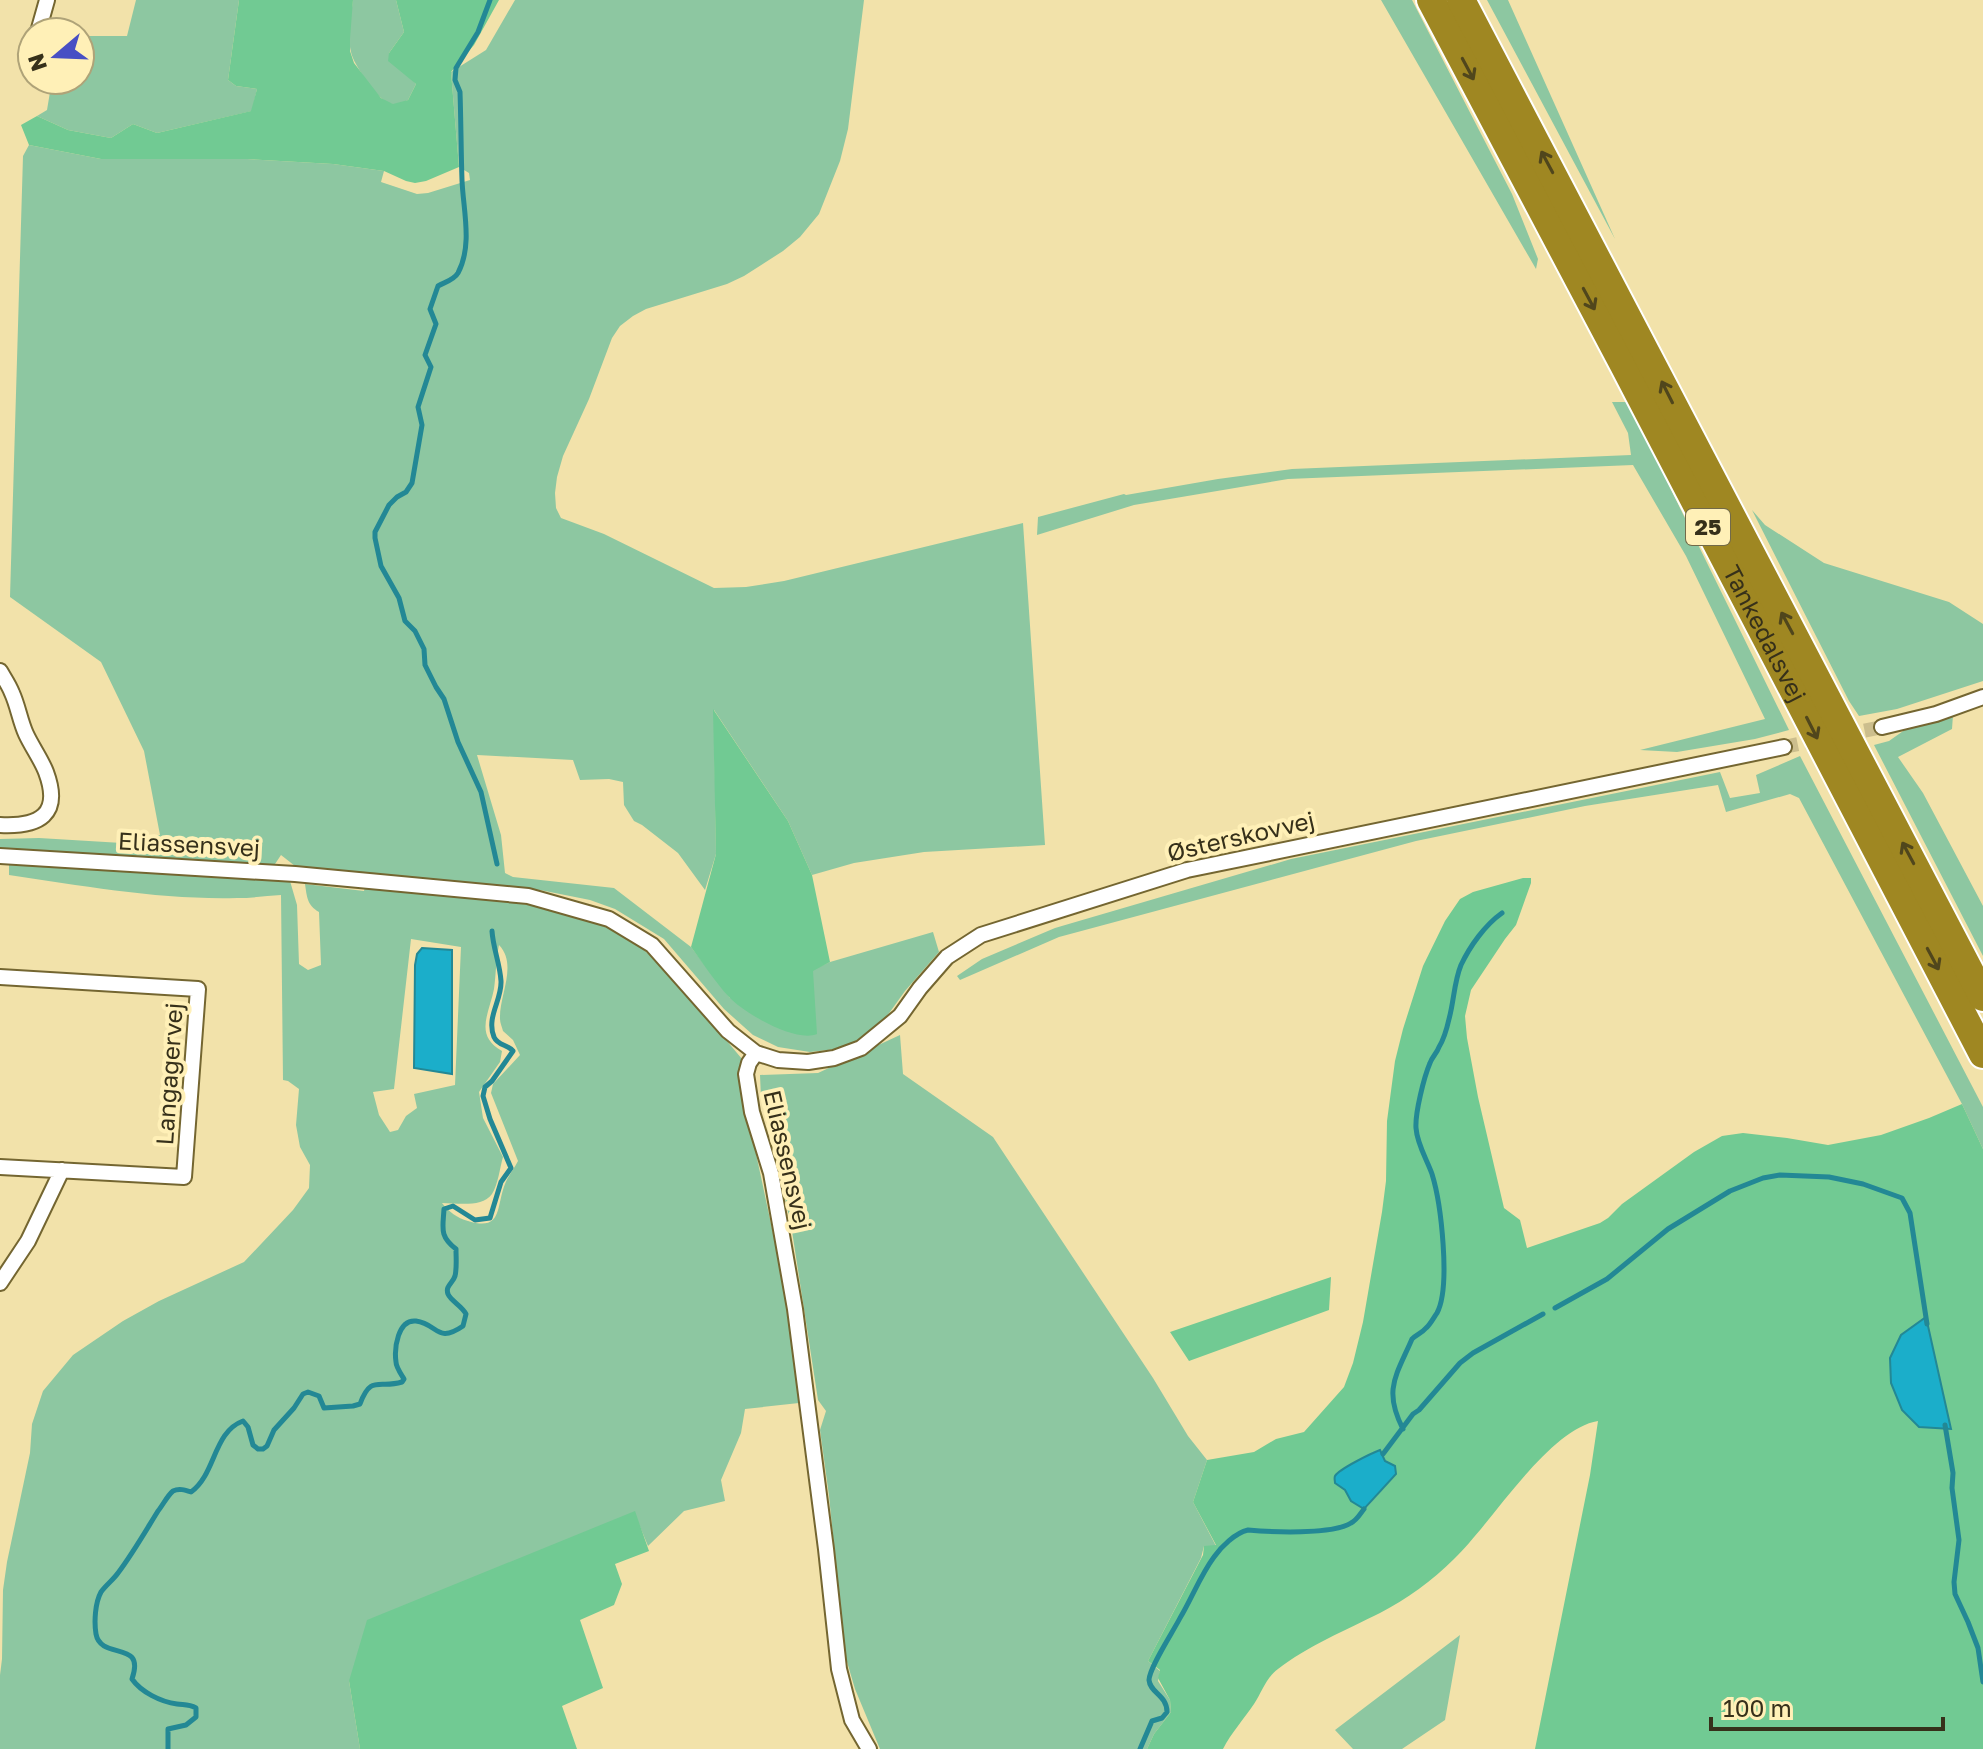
<svg xmlns="http://www.w3.org/2000/svg" width="1983" height="1749" viewBox="0 0 1983 1749" font-family="'Golos Text',sans-serif">
	<style>
		.green { fill: #8dc7a1; fill-rule: evenodd }
		.forest { fill: #71ca93; fill-rule: evenodd }
		.water { fill: #1baeca; stroke: #238895; stroke-width: 2 }
		.lines { fill: none; stroke-linecap: round; stroke-linejoin: round }
		.stream { stroke: #238895; stroke-width: 5 }
		.street-tunnel { stroke: #ccbe8d; stroke-width: 14; stroke-dasharray: 14 7; stroke-linecap: butt }
		.street-casing { stroke: #746631; stroke-width: 18 }
		.highway-casing { stroke: #fff; stroke-width: 32 }
		.street { stroke: #fff; stroke-width: 14 }
		.highway { stroke: #9f8722; stroke-width: 28 }
		.oneway { stroke: #50461c }
		.labels { text-anchor: middle; stroke-width: 8; stroke-linejoin: round; paint-order: stroke }
		.shield { fill: #fff0b7; stroke: #726a49; stroke-width: 2 }
		.shield-label { font-size: 22px; font-weight: bold; fill: #36301a }
		.street-label { font-size: 24px; fill: #36301a; stroke: #fff0b7 }
	</style>
	<rect width="100%" height="100%" fill="#f2e2aa"/>
	<path class="green" d="M136 0H239L228 80 236 86 257 89 252 111 157 133 133 124 111 138 68 130 37 116 47 110 52 80H80V36H127Z
		M353 0H396L404 32 389 53 416 84 408 100C402 103 396 106 389 103 378 100 353 64 351 52 347 36 351 17 353 0Z
		M515 0H864L848 129 840 161 819 214 800 237 783 251 744 276 727 284 646 309 633 316 620 326 612 338 589 399 563 456 557 477 555 493 556 508 561 518 604 534 714 588 746 587 784 581 1023 523 1045 845 924 852 854 863 812 875 788 821 714 710 716 854 705 890 678 853 642 825 634 821 624 805 623 782 609 779 580 780 573 760 477 755 501 835 505 873 513 877 614 888 691 947 730 998 813 970 830 962 933 932 939 952 905 991 882 1023 871 1031 845 1048 810 1052 778 1047 753 1035 724 1009 664 939 615 909 590 900 540 890 486 886 490 900 547 907 626 934 671 974 742 1059 740 1079 785 1289 799 1403 745 1409 741 1433 721 1480 725 1501 684 1511 648 1546 634 1512 349 1681 360 1749H0V1675L2 1659 3 1590 7 1562 30 1453 32 1424 43 1391 73 1355 123 1321 159 1301 244 1262 293 1210 309 1188 310 1165 300 1147 296 1125 299 1089 288 1081 283 1080 281 895C266 896 252 898 237 898 161 900 84 886 9 875V865L290 881 297 905 299 964 308 970 321 965 319 912C307 905 307 897 305 884L364 891 368 873 295 866 281 855 275 864 267 866 0 850V839L39 838 122 843 160 835 144 751 101 662 10 597 23 156 29 145 101 159H247L333 164 384 171 381 182 417 194 428 193 470 180 469 173 459 167 451 72 486 50ZM411 939 461 947 455 1085 414 1094 417 1108 406 1116 398 1130 390 1132 379 1115 373 1092 394 1089ZM499 945C518 965 499 995 500 1019 500 1023 502 1027 503 1031L513 1040 520 1055 493 1084 491 1093 518 1161C514 1169 508 1176 505 1184 496 1206 503 1232 468 1221 457 1218 449 1212 442 1203 457 1203 482 1208 492 1194 498 1185 500 1167 503 1157L483 1118 479 1092 500 1062 502 1051C474 1035 489 1014 494 989 496 975 496 959 499 945Z
		M1381 0H1412L1512 194 1538 259 1536 269Z
		M1487 0H1508L1615 239Z
		M1612 402H1628L1789 730 1755 739 1677 752 1640 750 1765 719 1686 556 1633 465 1288 479 1134 505 1037 535 1038 517 1124 494 1126 495 1218 479 1292 469 1631 455 1628 433Z
		M1752 510 1765 525 1824 563 1949 602 1983 624V681L1897 709 1859 716 1849 701Z
		M1953 715 1952 729 1898 757 1923 793 1983 906V956L1874 745 1889 741 1906 729Z
		M1800 756 1983 1107V1149L1962 1104 1799 798 1790 794 1726 812 1718 785 1585 806 1416 841 1059 937 960 980 957 976 982 959 1055 928 1291 859 1720 772 1730 798 1760 793 1756 775Z
		M900 1035 903 1074 993 1137 1153 1378 1188 1436 1207 1460 1193 1502 1216 1546H1204L1201 1558 1148 1661 1160 1671 1158 1681 1170 1700 1171 1712 1154 1734 1147 1749H880L855 1689 845 1655 829 1496 820 1430 826 1411 818 1400 792 1231 768 1118 761 1098 760 1075 818 1073Z
		M1460 1635 1445 1720 1402 1749H1353L1335 1730Z"/>
	<path class="forest" d="M239 0H353L350 39V51L354 63 381 98 393 104 408 100 416 84 388 61 389 53 404 32 396 0H499L474 45 451 72 459 167 426 181 415 183 406 181 384 171 333 164 247 159H101L29 145 21 125 37 116 68 130 111 138 133 124 157 133 251 111 257 89 236 86 228 80Z
		M713 709 788 821 812 875 830 962 813 971 817 1034C795 1043 744 1013 729 997 715 982 703 963 691 947L716 854Z
		M1523 878H1531V883L1516 925 1505 939 1471 990 1465 1016 1467 1038 1478 1097 1504 1208 1520 1220 1527 1248 1600 1223 1608 1218 1622 1204 1694 1152 1722 1136 1743 1133 1787 1138 1828 1145 1881 1135 1929 1118 1962 1104 1983 1149V1749H1535L1590 1475 1598 1421C1548 1429 1491 1524 1454 1559 1432 1581 1407 1599 1380 1613 1348 1629 1306 1647 1278 1669 1266 1678 1262 1692 1254 1704 1244 1719 1231 1733 1223 1749H1147L1154 1734 1171 1712 1170 1700 1158 1678 1160 1670 1148 1661 1203 1555 1204 1546 1216 1545 1193 1502 1207 1460 1254 1452 1276 1439 1304 1432 1344 1387 1353 1363 1363 1322 1382 1212 1386 1181 1387 1121 1395 1061 1403 1029 1423 966 1445 921 1460 899 1473 892ZM1376 1451 1383 1454 1385 1461 1396 1474 1367 1507 1351 1501 1345 1490 1362 1460Z
		M1331 1277 1329 1310 1189 1361 1170 1332Z
		M635 1511 649 1551 615 1564 622 1584 614 1605 580 1620 603 1688 562 1706 577 1749H360L349 1681 367 1620Z"/>
	<path class="water" d="M422 948 452 950V1074L414 1068 415 965 417 954Z
		M1926 1317 1951 1429 1919 1427 1902 1410 1891 1383 1890 1358 1901 1335Z
		M1380 1450 1385 1461 1395 1466 1396 1474 1364 1509 1351 1501 1345 1490 1335 1483C1335 1481 1334 1478 1335 1476 1339 1469 1372 1453 1380 1450Z"/>
	<g class="lines">
		<path class="stream" d="M490 0 478 32 456 68 455 80 460 92C461 121 461 151 462 180 463 209 473 245 458 273 454 280 445 282 438 286L430 309 436 324 425 355 431 367 418 407 422 425 412 483 406 492 397 497 389 505 375 532V538L381 566 399 598 405 621 415 631 424 649 425 665 436 687 444 699 458 742 481 792 497 864
			M1555 1308 1607 1279 1668 1229 1730 1191 1763 1178 1780 1175 1829 1177 1863 1184 1902 1198 1910 1213 1927 1324
			M1945 1425 1953 1473 1952 1488 1959 1540 1954 1582 1955 1594 1968 1622 1978 1648 1983 1682
			M1403 1429C1383 1390 1396 1376 1412 1339 1417 1334 1422 1333 1426 1328 1430 1325 1434 1317 1437 1313 1451 1287 1441 1203 1432 1174 1427 1160 1417 1144 1416 1128 1415 1113 1424 1077 1430 1063 1432 1057 1437 1053 1439 1047 1444 1039 1447 1028 1449 1019 1454 1001 1454 982 1461 965 1470 946 1485 925 1502 913
			M1383 1454 1413 1414 1419 1410 1460 1363 1473 1353 1543 1314
			M168 1749V1729L186 1725 196 1717V1708C189 1704 185 1705 177 1704 161 1702 141 1692 132 1679 146 1639 101 1661 96 1634 94 1622 95 1603 101 1592 106 1585 113 1580 118 1573 133 1553 145 1532 158 1511 163 1505 167 1496 173 1491 179 1488 185 1490 191 1492 216 1474 213 1432 243 1421L248 1427 253 1445 258 1449H263L267 1446 274 1430 294 1408 303 1394 308 1392 319 1396 324 1408 353 1406 360 1404C371 1374 379 1389 402 1382L404 1379C401 1374 396 1367 396 1362 394 1348 398 1319 416 1321 438 1324 437 1344 463 1326L466 1314C462 1306 451 1301 448 1294 445 1286 453 1283 455 1276 457 1268 456 1258 456 1249 439 1236 443 1228 444 1209L453 1206 475 1220 490 1218 501 1182 511 1168 490 1119 483 1096 485 1087 492 1081 513 1051C507 1044 498 1046 494 1037 486 1017 502 1000 501 981 500 964 493 948 492 931
			M1140 1749 1152 1721 1162 1718 1167 1712C1167 1695 1150 1693 1149 1680 1149 1668 1174 1630 1180 1618 1192 1598 1200 1576 1214 1557 1221 1547 1235 1533 1248 1530 1271 1532 1332 1535 1351 1523 1357 1520 1360 1514 1364 1509"/>
		<path class="street-tunnel" d="M1844 735 1882 727
			M1784 747 1823 739"/>
		<defs>
			<path id="street" d="M38 32 47 0
				M31 60 32 55
				M0 671C4 678 9 685 12 693 18 706 20 721 26 734 32 747 41 759 46 772 62 815 39 827 0 825
				M1882 727 1936 714 1983 697
				M0 856 295 874 528 896 609 919 652 945 728 1031 756 1053 749 1063 746 1074 752 1112 771 1173 795 1309 826 1549 839 1669 852 1720 869 1749
				M0 977 198 989 184 1177 0 1167
				M756 1053 778 1060 808 1062 834 1058 861 1048 900 1016 920 988 947 957 981 935 1187 870 1784 747
				M0 1283 28 1241 62 1170"/>
			<g id="highway">
				<path id="s1" d="M1431 0 1624 365 1983 1054"/>
				<path d="M1461 0 1983 997"/>
			</g>
		</defs>
		<use href="#street" class="street-casing"/>
		<use href="#highway" class="highway-casing"/>
		<use href="#street" class="street"/>
		<use href="#highway" class="highway"/>
	</g>
	<defs><path id="oneway-shaft" d="M-6 0H5M1.5-3L5.5 0L1.5 3" fill="none" stroke-width="1.6" stroke-linecap="round" stroke-linejoin="round" transform="scale(2)"/></defs>
	<g class="oneway">
		<use href="#oneway-shaft" transform="translate(1468 69) rotate(62)"/>
		<use href="#oneway-shaft" transform="translate(1547 162) rotate(-118)"/>
		<use href="#oneway-shaft" transform="translate(1589 299) rotate(62)"/>
		<use href="#oneway-shaft" transform="translate(1667 392) rotate(-117)"/>
		<use href="#oneway-shaft" transform="translate(1787 623) rotate(-118)"/>
		<use href="#oneway-shaft" transform="translate(1812 728) rotate(63)"/>
		<use href="#oneway-shaft" transform="translate(1908 853) rotate(-118)"/>
		<use href="#oneway-shaft" transform="translate(1933 959) rotate(62)"/>
	</g>
	<g class="labels">
		<rect class="shield" x="1686" y="509" width="44" height="36" rx="6"/>
		<g class="shield-label">
			<text x="1708" y="535">25</text>
		</g>
		<g class="street-label">
			<text dy="8" stroke="none"><textPath href="#s1" startOffset="716">Tankedalsvej</textPath></text>
			<text transform="translate(1241 837) rotate(-13)" y="8">Østerskovvej</text>
			<text transform="translate(189 845) rotate(3)" y="8">Eliassensvej</text>
			<text transform="translate(170 1074) rotate(-86)" y="8">Langagervej</text>
			<text transform="translate(787 1160) rotate(77)" y="8">Eliassensvej</text>
		</g>
	</g>
	<g transform="translate(56 56) rotate(251)"><circle r="38" fill="#fff0b7" stroke="#afa378" stroke-width="2"/>
	<path d="M0-6L14 30L0 20L-14 30Z" fill="#484fc4"/>
	<text y="-12" font-size="22" font-weight="bold" text-anchor="middle" fill="#36301a">N</text>
	</g>
	<path d="M1711 1717v12h232v-12" fill="none" stroke="#36301a" stroke-width="4"/>
	<text x="1723" y="1717" font-size="24" fill="#36301a" stroke="#fff0b7" stroke-width="6" paint-order="stroke">100 m</text>
</svg>
